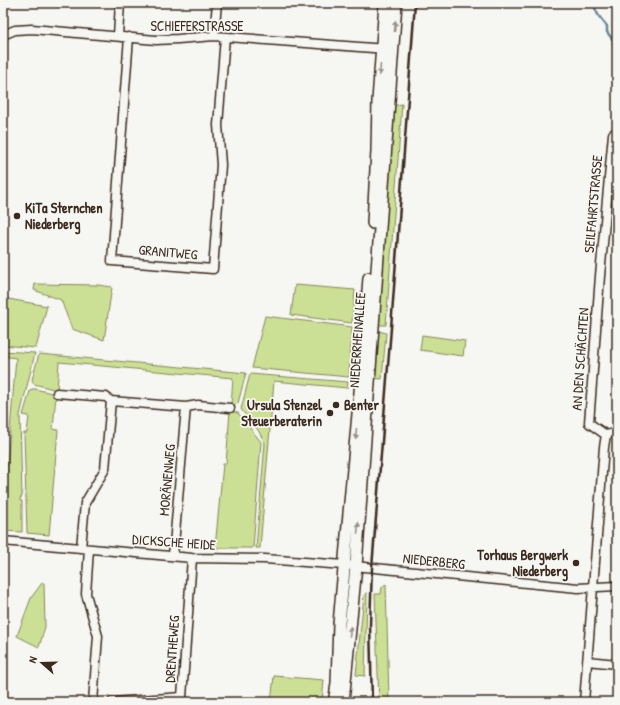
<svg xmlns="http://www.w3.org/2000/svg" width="620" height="705" viewBox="0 0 620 705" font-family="'Patrick Hand',sans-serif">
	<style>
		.green { fill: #cce095; stroke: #84855a }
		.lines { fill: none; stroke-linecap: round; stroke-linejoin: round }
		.stream { stroke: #668695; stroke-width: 2.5 }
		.street-casing { stroke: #3b2a1e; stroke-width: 11 }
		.secondary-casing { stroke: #3b2a1e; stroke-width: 14 }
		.street { stroke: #f6f6f2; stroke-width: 8 }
		.secondary { stroke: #f6f6f2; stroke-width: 11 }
		.rail { stroke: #3b2a1e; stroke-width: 2.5 }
		.oneway { fill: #989088 }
		.poi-dot { fill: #3b2a1e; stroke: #f6f6f2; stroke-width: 1.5 }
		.labels { text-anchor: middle; stroke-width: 3.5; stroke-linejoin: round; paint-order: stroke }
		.street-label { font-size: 14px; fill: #3b2a1e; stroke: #f6f6f2 }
		.poi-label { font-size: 14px; font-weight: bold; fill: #3b2a1e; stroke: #f6f6f2; text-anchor: start }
	</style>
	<rect width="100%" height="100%" fill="#f6f6f2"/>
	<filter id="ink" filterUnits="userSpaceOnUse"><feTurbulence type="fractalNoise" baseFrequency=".025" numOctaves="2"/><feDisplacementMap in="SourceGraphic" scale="8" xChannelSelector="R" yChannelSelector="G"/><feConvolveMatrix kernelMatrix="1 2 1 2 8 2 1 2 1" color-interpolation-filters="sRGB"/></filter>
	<g filter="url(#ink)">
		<path class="green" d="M402 104 386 325H376L392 106Z
			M35 284 98 285 112 287 104 340 72 329 61 300 34 290Z
			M295 285 355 290 352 323 291 315Z
			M3 298 47 306 36 348 3 345Z
			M265 316 352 327 349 377 252 368Z
			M375 330 386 333 382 379 371 378Z
			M422 335 465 341 463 356 420 350Z
			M3 351 35 353 20 415 22 497 20 498V501H22V532L3 531V514L16 358 3 356Z
			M39 354 246 373 238 403 236 405H231L233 378 59 362 57 390 34 384 32 380Z
			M250 374 348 382 347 388 274 381 260 548H256L265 443 258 430 243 412 241 409Z
			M32 389H35L56 394 53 429 58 430 49 535 27 533 24 433H27L29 416 23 415 30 391Z
			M230 411 238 413 261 442 253 548H215L223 464H226Z
			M42 583H44L45 627 39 647 17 636 31 598Z
			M386 584 389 702H379L375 594H381L382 587Z
			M366 593H367L365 676 356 675 364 595Z
			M274 676 324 680 322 702H271Z"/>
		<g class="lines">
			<path class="stream" d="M594 3C595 13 601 19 607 26V32L613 40 614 47 617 51"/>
			<defs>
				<path id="street" d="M3 35 15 30 32 29 156 40 178 39 214 36 386 49
					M118 36 120 3
					M214 36 217 3
					M129 37 112 261 213 269 221 165 218 125 225 37
					M57 393 106 397 111 401 186 407 173 556
					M186 407 198 405 230 408
					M606 435 589 423 600 276 613 134
					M3 541 192 558 265 559 344 565 578 588 617 586
					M81 548 85 503 105 469 111 401
					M89 549 86 594 98 636 93 702
					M587 661 617 664
					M112 702 182 697 192 558
					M584 702 604 447 606 435 617 432"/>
				<path id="secondary" d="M373 223 377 151 378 101 385 3
					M335 697 337 683 339 624 361 381 369 278
					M343 702 346 671 356 566 396 3"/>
			</defs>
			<use href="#street" class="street-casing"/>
			<use href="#secondary" class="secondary-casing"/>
			<use href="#street" class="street"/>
			<use href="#secondary" class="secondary"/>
			<path class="rail" d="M372 702 370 625 372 568 391 328 415 3"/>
		</g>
		<defs><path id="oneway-solid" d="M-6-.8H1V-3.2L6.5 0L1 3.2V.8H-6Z"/></defs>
		<g class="oneway">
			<use href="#oneway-solid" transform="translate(395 26) rotate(-85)"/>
			<use href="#oneway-solid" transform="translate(380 70) rotate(95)"/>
			<use href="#oneway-solid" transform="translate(356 434) rotate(95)"/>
			<use href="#oneway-solid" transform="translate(358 528) rotate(-86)"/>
			<use href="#oneway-solid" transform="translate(350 632) rotate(-85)"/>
		</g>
	</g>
	<g class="poi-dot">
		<circle cx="17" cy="216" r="4"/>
		<circle cx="336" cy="405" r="4"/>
		<circle cx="330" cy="413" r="4"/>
		<circle cx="576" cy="563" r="4"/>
	</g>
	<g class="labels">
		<g class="street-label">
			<text x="197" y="31">SCHIEFERSTRASSE</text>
			<text transform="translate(593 204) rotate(-85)" y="5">SEILFAHRTSTRASSE</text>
			<text transform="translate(168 252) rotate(5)" y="5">GRANITWEG</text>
			<text transform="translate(357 340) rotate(-86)" y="5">NIEDERRHEINALLEE</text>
			<text transform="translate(580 359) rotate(-86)" y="5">AN DEN SCHÄCHTEN</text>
			<text transform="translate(167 480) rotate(-85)" y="5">MORÄNENWEG</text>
			<text transform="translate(174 542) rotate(4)" y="5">DICKSCHE HEIDE</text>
			<text transform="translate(434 561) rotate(6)" y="5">NIEDERBERG</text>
			<text transform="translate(172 649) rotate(-86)" y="5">DRENTHEWEG</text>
		</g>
		<g class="poi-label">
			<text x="25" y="213">KiTa Sternchen<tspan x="25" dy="16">Niederberg</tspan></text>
			<text x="322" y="410" text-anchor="end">Ursula Stenzel<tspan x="322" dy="16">Steuerberaterin</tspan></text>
			<text x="344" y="410">Benter</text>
			<text x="568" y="560" text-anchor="end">Torhaus Bergwerk<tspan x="568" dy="16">Niederberg</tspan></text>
		</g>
	</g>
	<rect width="620" height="705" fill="none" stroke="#f6f6f2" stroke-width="16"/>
	<rect x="8" y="8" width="604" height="689" fill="none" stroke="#3b2a1e" stroke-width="1.5" filter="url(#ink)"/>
	<g transform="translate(42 663) rotate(290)" stroke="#f6f6f2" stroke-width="3" paint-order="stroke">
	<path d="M0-3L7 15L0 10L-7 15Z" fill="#3b2a1e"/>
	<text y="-6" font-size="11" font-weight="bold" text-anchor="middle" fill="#3b2a1e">N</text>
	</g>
</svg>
